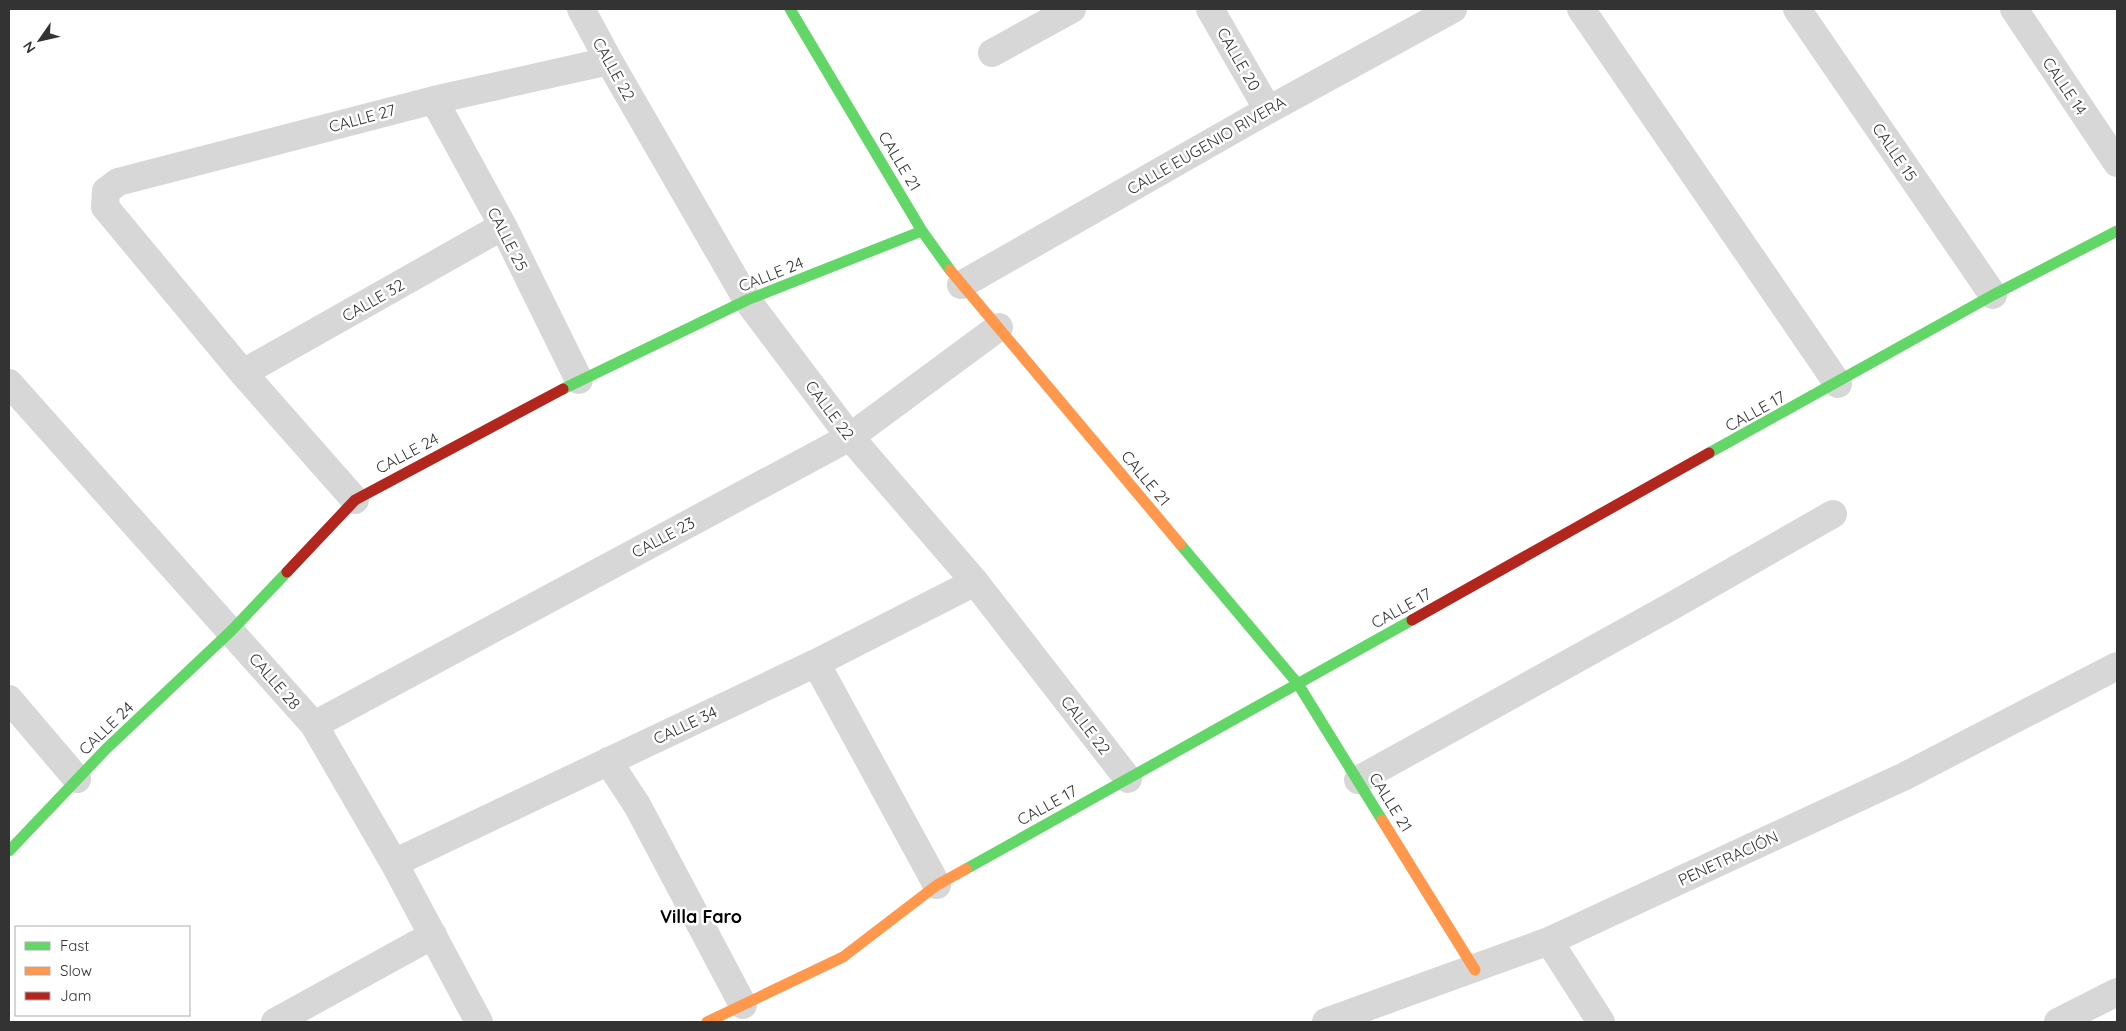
<svg xmlns="http://www.w3.org/2000/svg" width="2126" height="1031" viewBox="0 0 2126 1031" font-family="Quicksand,sans-serif">
	<style>
		.lines { fill: none; stroke-linecap: round; stroke-linejoin: round }
		.street { stroke: #d7d7d7; stroke-width: 28 }
		.fast { stroke: #63d668; stroke-width: 11 }
		.slow { stroke: #ff974d; stroke-width: 11 }
		.jam { stroke: #b3261e; stroke-width: 11 }
		.labels { text-anchor: middle; stroke-width: 5; stroke-linejoin: round; paint-order: stroke }
		.street-label { font-size: 16px; fill: #333; stroke: #fff }
		.neighbourhood-label { font-size: 18px; font-weight: bold; fill: #000; stroke: #fff }
	</style>
	<rect width="100%" height="100%" fill="#fff"/>
	<g class="lines">
		<path class="street" d="M581 9 609 61 747 300 850 437 975 582 1128 779
			M1210 9 1268 110
			M1581 9 1838 384
			M1797 9 1993 295
			M2014 9 2117 163
			M992 53 1072 9
			M434 100 503 226 579 380
			M961 285 1268 110 1453 9
			M243 373 503 226
			M9 383 314 725 394 863 479 1022
			M355 500 243 373 105 207 106 191 118 182 434 100 609 61
			M816 663 937 885
			M9 699 77 779
			M314 725 850 437 999 327
			M608 761 637 805 743 1005
			M1358 780 1672 606 1833 514
			M394 863 816 663 975 582
			M1549 941 1601 1022
			M275 1022 433 935
			M1326 1022 1549 941 1905 776 2117 666
			M2058 1022 2117 992"/>
		<path class="fast" d="M790 9 922 231 950 270
			M563 389 747 300 922 231
			M1709 453 1993 295 2117 231
			M1180 544 1298 684 1382 820
			M9 851 106 749 231 631 287 572
			M966 869 1412 620"/>
		<path class="slow" d="M950 270 1180 544
			M1382 820 1475 970
			M707 1022 843 957 937 885 966 869"/>
		<path class="jam" d="M287 572 355 500 563 389
			M1412 620 1709 453"/>
	</g>
	<g class="labels">
		<g class="street-label">
			<text transform="translate(1239 59) rotate(60)" y="6">CALLE 20</text>
			<text transform="translate(614 69) rotate(61)" y="6">CALLE 22</text>
			<text transform="translate(2065 86) rotate(56)" y="6">CALLE 14</text>
			<text transform="translate(362 118) rotate(-15)" y="6">CALLE 27</text>
			<text transform="translate(1206 145) rotate(-30)" y="6">CALLE EUGENIO RIVERA</text>
			<text transform="translate(1895 152) rotate(56)" y="6">CALLE 15</text>
			<text transform="translate(900 161) rotate(59)" y="6">CALLE 21</text>
			<text transform="translate(508 239) rotate(63)" y="6">CALLE 25</text>
			<text transform="translate(771 274) rotate(-22)" y="6">CALLE 24</text>
			<text transform="translate(373 300) rotate(-30)" y="6">CALLE 32</text>
			<text transform="translate(830 410) rotate(53)" y="6">CALLE 22</text>
			<text transform="translate(1755 411) rotate(-29)" y="6">CALLE 17</text>
			<text transform="translate(407 453) rotate(-28)" y="6">CALLE 24</text>
			<text transform="translate(1146 478) rotate(50)" y="6">CALLE 21</text>
			<text transform="translate(663 537) rotate(-28)" y="6">CALLE 23</text>
			<text transform="translate(1401 608) rotate(-29)" y="6">CALLE 17</text>
			<text transform="translate(275 681) rotate(49)" y="6">CALLE 28</text>
			<text transform="translate(685 725) rotate(-25)" y="6">CALLE 34</text>
			<text transform="translate(1086 725) rotate(52)" y="6">CALLE 22</text>
			<text transform="translate(106 728) rotate(-44)" y="6">CALLE 24</text>
			<text transform="translate(1391 802) rotate(58)" y="6">CALLE 21</text>
			<text transform="translate(1047 805) rotate(-29)" y="6">CALLE 17</text>
			<text transform="translate(1728 858) rotate(-25)" y="6">PENETRACIÓN</text>
		</g>
		<g class="neighbourhood-label">
			<text x="701" y="923">Villa Faro</text>
		</g>
	</g>
	<rect width="2126" height="1031" fill="none" stroke="#333333" stroke-width="20"/>
	<rect x="15" y="926" width="175" height="90" fill="#ffffff" stroke="#adadad"/>
	<rect x="25" y="942" width="25" height="8" fill="#63d668" stroke="#adadad"/>
	<text x="60" y="951" font-size="15" fill="#333333">Fast</text>
	<rect x="25" y="967" width="25" height="8" fill="#ff974d" stroke="#adadad"/>
	<text x="60" y="976" font-size="15" fill="#333333">Slow</text>
	<rect x="25" y="992" width="25" height="8" fill="#b3261e" stroke="#adadad"/>
	<text x="60" y="1001" font-size="15" fill="#333333">Jam</text>
	<g transform="translate(40 40) rotate(236)" stroke="#ffffff" stroke-width="4" paint-order="stroke">
	<path d="M0-4L9 19L0 12L-9 19Z" fill="#333333"/>
	<text y="-8" font-size="14" font-weight="bold" text-anchor="middle" fill="#333333">N</text>
	</g>
</svg>
